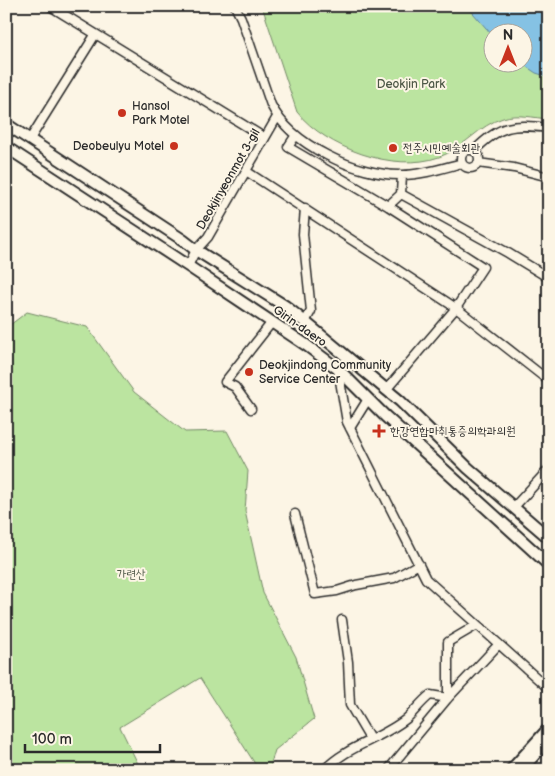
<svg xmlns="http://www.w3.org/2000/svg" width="555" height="776" viewBox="0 0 555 776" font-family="'Balsamiq Sans','Poor Story',sans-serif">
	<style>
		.green { fill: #bbe4a0; stroke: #738866; fill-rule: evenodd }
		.water { fill: #85c2e4; stroke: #61869a }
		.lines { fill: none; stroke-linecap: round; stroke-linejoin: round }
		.minor-casing { stroke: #2b2b2b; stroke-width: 11 }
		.tertiary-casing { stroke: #2b2b2b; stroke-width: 14 }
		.minor { stroke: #fcf5e5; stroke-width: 8 }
		.tertiary { stroke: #fcf5e5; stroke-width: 10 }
		.poi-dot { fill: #c8321e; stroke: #fcf5e5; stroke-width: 2 }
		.labels { text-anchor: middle; stroke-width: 4; stroke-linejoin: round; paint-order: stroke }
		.park-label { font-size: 12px; fill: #4f5948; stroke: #fcf5e5 }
		.poi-label { font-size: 12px; fill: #2b2b2b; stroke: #fcf5e5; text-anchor: start }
		.street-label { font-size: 12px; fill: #2b2b2b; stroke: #fcf5e5 }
	</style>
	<rect width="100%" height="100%" fill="#fcf5e5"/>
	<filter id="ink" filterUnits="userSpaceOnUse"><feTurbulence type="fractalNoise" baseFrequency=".02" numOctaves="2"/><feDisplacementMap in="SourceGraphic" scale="10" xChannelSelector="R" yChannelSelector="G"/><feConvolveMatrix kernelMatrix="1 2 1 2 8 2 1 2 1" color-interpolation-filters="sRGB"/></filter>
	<g filter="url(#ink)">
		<path class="green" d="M262 6H549V119C534 118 517 113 503 118 479 125 463 149 439 157 394 173 326 148 297 112ZM492 32H522V62H492Z
			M27 312 87 327 134 392 185 432 227 431 248 471 245 511 263 593 296 657 314 719 275 750 269 770H259L200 678 120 727 141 770H6V328Z"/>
		<path class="water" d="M467 6H549V77L536 73 521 63 522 62V32H492V35Z"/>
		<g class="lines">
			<defs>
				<path id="minor" d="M50 6 265 138
					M235 6 241 18 271 105C291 145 357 176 402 175 422 175 443 168 462 163
					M296 135 288 147 388 206 483 267 456 308 386 390
					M30 139 95 35
					M461 159a9 9 0 1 1 18 0a9 9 0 1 1-18 0Z
					M474 151C500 124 513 124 549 128
					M478 163 514 168 549 177
					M246 171 456 308 549 381
					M402 175 401 194 508 253 549 278
					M388 206 401 194
					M188 266 196 250 208 237 277 117
					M305 322 311 311 303 234 305 208
					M338 369 347 422 426 579 549 689
					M251 409 235 387 225 382 272 322
					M350 428 368 399
					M514 507 549 469
					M295 514 315 594 337 591 356 585 394 578 419 564
					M342 620 348 662 350 705 370 739
					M324 770C347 746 381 739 406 719 414 712 421 702 430 695L448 698V642L477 625
					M388 770 448 698 499 644"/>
				<path id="tertiary" d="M6 124 183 240 196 250 285 306 305 322 400 401 468 468 549 538
					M6 147 188 266 306 345 338 369 385 416 549 565
					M511 770 549 728
					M521 770 549 739"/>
			</defs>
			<use href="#minor" class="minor-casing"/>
			<use href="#tertiary" class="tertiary-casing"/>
			<use href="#minor" class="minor"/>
			<use href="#tertiary" class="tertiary"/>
		</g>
	</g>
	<g class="poi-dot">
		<circle cx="122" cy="113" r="5"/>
		<circle cx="174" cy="146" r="5"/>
		<circle cx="393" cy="148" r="5"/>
		<circle cx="249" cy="372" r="5"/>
		<path d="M376.5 423.5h5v5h5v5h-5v5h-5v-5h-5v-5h5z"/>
	</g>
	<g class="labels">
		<g class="park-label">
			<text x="411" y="88">Deokjin Park</text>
			<text x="131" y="578">가련산</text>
		</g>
		<g class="poi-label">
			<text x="132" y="110">Hansol<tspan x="132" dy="14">Park Motel</tspan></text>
			<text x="164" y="150" text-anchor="end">Deobeulyu Motel</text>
			<text x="403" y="152">전주시민예술회관</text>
			<text x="259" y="369">Deokjindong Community<tspan x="259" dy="14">Service Center</tspan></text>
			<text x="390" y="435">한강연합마취통증의학과의원</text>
		</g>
		<g class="street-label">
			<text transform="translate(228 179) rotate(-60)" y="4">Deokjinyeonmot 3-gil</text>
			<text transform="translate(300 326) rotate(35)" y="4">Girin-daero</text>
		</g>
	</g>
	<rect width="555" height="776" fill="none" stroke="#fcf5e5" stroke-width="25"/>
	<rect x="12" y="12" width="530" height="751" fill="none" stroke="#2b2b2b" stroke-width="2" filter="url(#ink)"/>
	<g transform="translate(508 48)"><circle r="24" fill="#fcf5e5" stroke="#a8a49b"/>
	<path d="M0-4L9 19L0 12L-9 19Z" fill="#c8321e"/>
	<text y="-8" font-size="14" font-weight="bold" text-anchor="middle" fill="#2b2b2b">N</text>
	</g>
	<path d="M25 744v8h135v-8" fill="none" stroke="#2b2b2b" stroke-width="2.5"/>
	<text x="32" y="744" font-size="15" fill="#2b2b2b" stroke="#fcf5e5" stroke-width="4" paint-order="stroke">100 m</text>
</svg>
